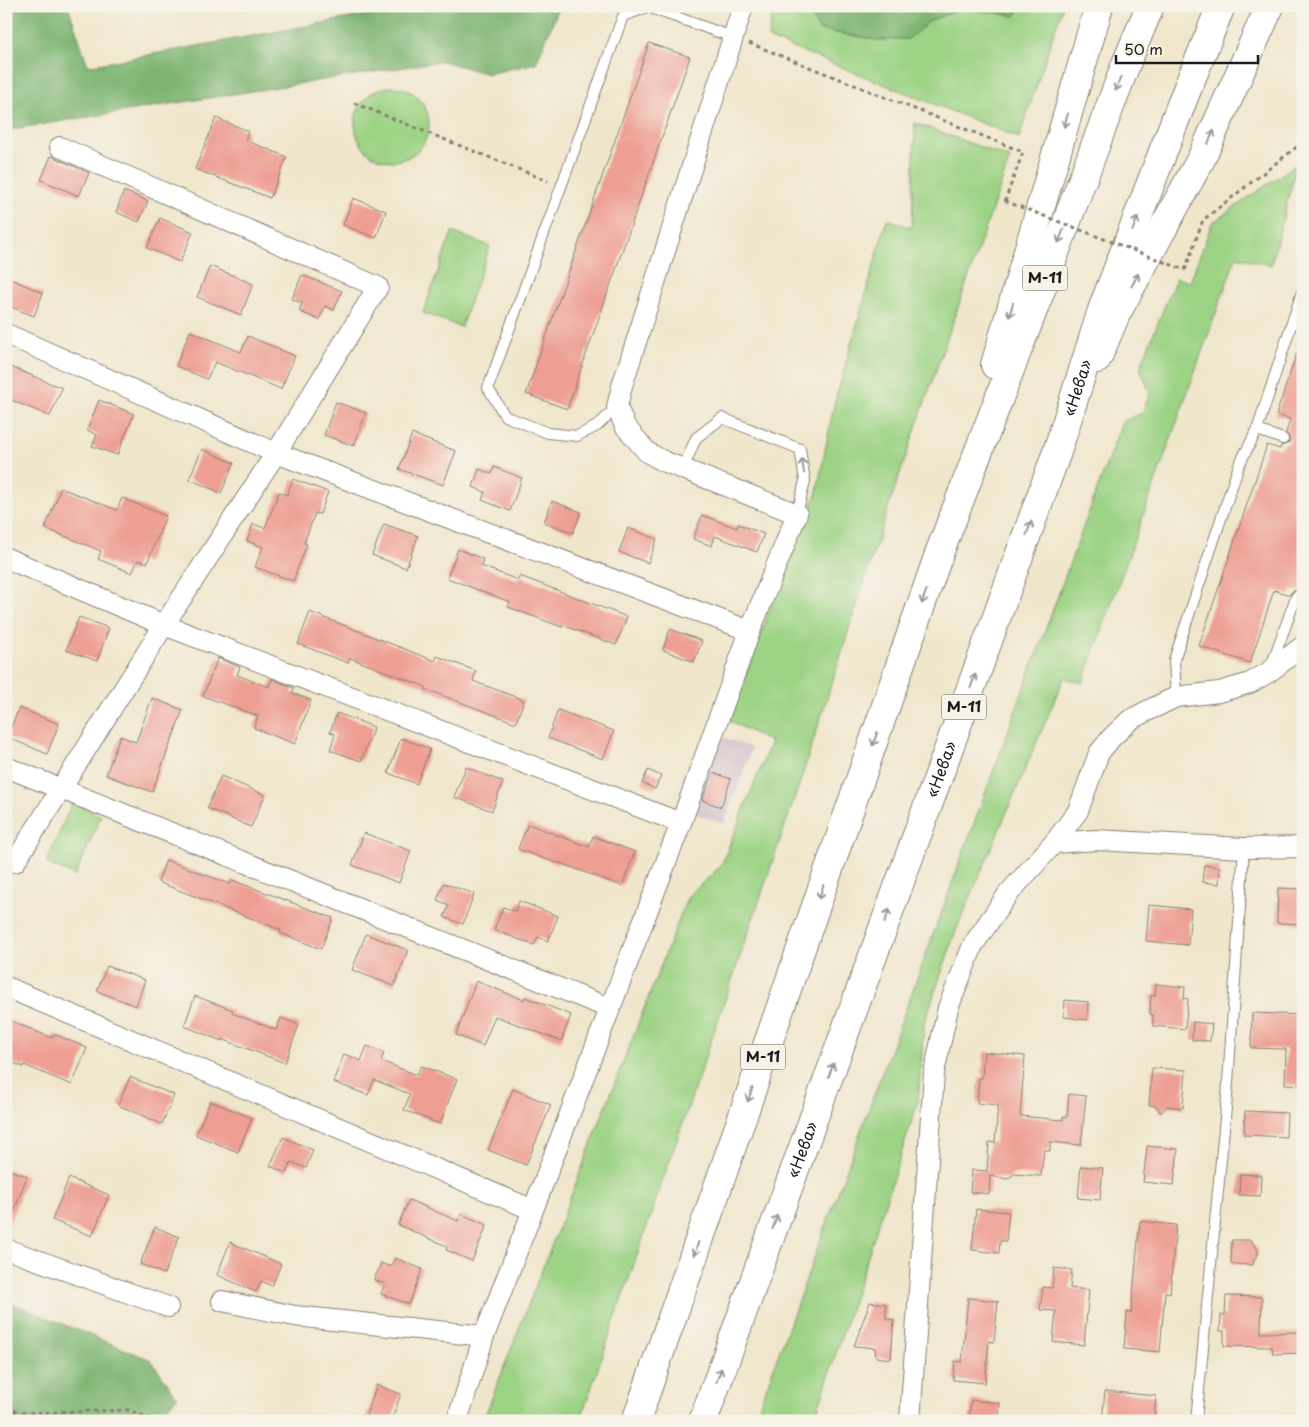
<svg xmlns="http://www.w3.org/2000/svg" width="1309" height="1427" viewBox="0 0 1309 1427" font-family="'Playpen Sans',sans-serif">
	<style>
		.industrial { fill: #d1bdc9 }
		.green { fill: #9dd385; stroke: #5c7850 }
		.forest { fill: #7eb572; stroke: #4d6847 }
		.building { fill: #ee9e93 }
		.lines { fill: none; stroke-linecap: round; stroke-linejoin: round }
		.lane-casing { stroke: #868174; stroke-width: 12 }
		.street-casing { stroke: #868174; stroke-width: 22 }
		.secondary-casing { stroke: #868174; stroke-width: 30 }
		.highway-casing { stroke: #868174; stroke-width: 30 }
		.path { stroke: #868174; stroke-width: 3; stroke-dasharray: 4 4; stroke-linecap: butt }
		.lane { stroke: #fff; stroke-width: 10 }
		.street { stroke: #fff; stroke-width: 20 }
		.secondary { stroke: #fff; stroke-width: 28 }
		.highway { stroke: #fff; stroke-width: 28 }
		.path-bridge { stroke: #868174; stroke-width: 3; stroke-dasharray: 4 4; stroke-linecap: butt }
		.oneway { stroke: #999 }
		.labels { text-anchor: middle; stroke-width: 4.5; stroke-linejoin: round; paint-order: stroke }
		.shield { fill: #f7f3e8; stroke: #5e5c59; stroke-width: 1 }
		.shield-label { font-size: 15px; font-weight: bold; fill: #1c1c1c }
		.street-label { font-size: 16px; fill: #1c1c1c; stroke: #f7f3e8 }
	</style>
	<rect width="100%" height="100%" fill="#f7f3e8"/>
	<filter id="ink" filterUnits="userSpaceOnUse"><feTurbulence type="fractalNoise" baseFrequency=".02" numOctaves="2"/><feDisplacementMap in="SourceGraphic" scale="10" xChannelSelector="R" yChannelSelector="G"/><feConvolveMatrix kernelMatrix="1 2 1 2 8 2 1 2 1" color-interpolation-filters="sRGB"/></filter>
	<filter id="wash" filterUnits="userSpaceOnUse"><feTurbulence type="fractalNoise" baseFrequency=".0096" numOctaves="4" result="noise"/><feDisplacementMap in="SourceGraphic" scale="20" xChannelSelector="R" yChannelSelector="G"/><feGaussianBlur stdDeviation="1.12" result="paint"/><feColorMatrix in="noise" values="0 0 0 0 0 0 0 0 0 0 0 0 0 0 0 0 0 1.4 0 .05"/><feComposite in="paint" operator="in"/></filter>
	<g filter="url(#wash)">
		<rect width="100%" height="100%" fill="#f0e6cc"/>
		<path class="industrial" d="M723 737 752 748 724 824 694 813Z"/>
		<path class="green" d="M776 6H1063L1019 138 768 38 772 13Z
			M355 124a37 37 0 1 1 74 0a37 37 0 1 1-74 0Z
			M915 123 1010 158 889 505 801 779 580 1421H483L688 896 721 866 771 742 730 721 801 522 816 497 834 405 887 219 912 228Z
			M1297 164 1271 265 1236 257 1083 683 1064 678 955 933 924 1024 918 1102 814 1421H754L1122 422 1142 413 1150 393 1140 368 1176 278 1190 282 1212 223Z
			M452 232 490 246 461 327 423 313Z
			M72 803 101 816 75 876 46 863Z"/>
		<path class="forest" d="M6 6H68L88 66 416 6H558L559 8 536 63 488 74 443 61 6 130Z
			M807 6H1022L1015 16 986 11 957 10 930 21 908 39 878 40 819 30Z
			M6 1301 151 1360 177 1397 155 1421H6Z"/>
		<g id="blocks">
			<path class="building" d="M649 43 690 57 567 409 526 394Z
				M216 118 248 131 245 140 287 157 270 198 195 169Z
				M51 156 89 173 79 196 41 180Z
				M124 191 148 201 139 222 116 212Z
				M353 198 386 211 376 238 343 225Z
				M160 218 193 232 180 262 147 248Z
				M210 266 253 284 241 315 197 297Z
				M302 275 342 291 334 310 325 306 319 320 299 311 302 303 292 299Z
				M6 277 43 293 34 316 6 305Z
				M190 331 241 352 248 336 295 356 281 389 215 362 207 379 176 366Z
				M1300 344 1303 345V596L1301 592 1298 590 1292 591 1290 595 1274 590 1250 663 1199 646 1267 445 1280 449 1281 446 1287 444 1290 441 1288 435 1286 433 1290 419 1276 415Z
				M6 365 62 388 50 416 6 398Z
				M99 400 134 414 117 455 92 446 97 435 87 430Z
				M336 402 366 413 354 446 324 435Z
				M412 434 456 451 443 485 399 469Z
				M202 449 234 463 221 493 189 479Z
				M494 467 522 478 510 511 482 500 485 492 473 487 479 469 492 474Z
				M293 479 328 492 320 514 315 513 304 543 307 544 293 581 255 567 263 547 247 541 253 524 265 528 279 492 287 495Z
				M61 488 117 510 122 498 166 516 147 563 138 560 132 573 98 559 101 551 45 528Z
				M552 501 581 512 573 533 544 522Z
				M702 515 737 528 738 524 764 534 757 552 715 536 712 546 693 539Z
				M384 524 418 536 406 568 372 555Z
				M628 528 657 539 648 563 619 552Z
				M458 549 483 559 481 566 518 580 520 576 627 617 616 645 562 625V627L508 607 510 602 447 578Z
				M310 612 435 661 437 656 476 671 473 681 524 700 516 723 425 689 426 687 350 658 348 663 298 644Z
				M79 617 109 628 97 661 66 650Z
				M670 629 702 641 694 662 663 650Z
				M218 658 240 667 237 675 269 687 272 679 294 688 292 693 311 700 295 744 254 728 258 716 203 696Z
				M152 698 183 710 152 792 106 775 120 736 136 742Z
				M19 708 59 724 47 754 7 737Z
				M558 710 614 731 603 759 548 738Z
				M337 713 374 727 361 761 330 750 335 734 330 732Z
				M401 738 430 749 417 784 388 773Z
				M466 767 503 782 492 811 454 797Z
				M648 770 661 776 655 789 642 783Z
				M713 773 731 779 721 807 702 800Z
				M221 776 265 795 251 827 207 808Z
				M528 824 589 847 593 836 635 852 622 886 557 862 556 863 518 849Z
				M364 833 411 851 399 883 352 865Z
				M166 860 230 884 232 880 333 918 321 949 280 933 281 930 158 882Z
				M1204 865 1220 867 1219 884 1202 882Z
				M444 883 474 894 463 924 444 917 449 905 437 900Z
				M1278 888 1303 889V924L1277 923Z
				M519 901 558 916 548 941 538 937 534 945 494 930 503 907 515 911Z
				M1149 905 1191 909 1188 945 1146 941Z
				M366 934 408 950 394 986 352 970Z
				M107 966 145 980 136 1006 97 991Z
				M476 981 524 1000 525 997 571 1015 561 1041 495 1016 483 1046 456 1035Z
				M1156 984 1185 987 1184 998 1188 999 1185 1029 1153 1026V1015L1150 1014 1151 995 1155 996Z
				M195 996 233 1010 232 1013 276 1030 281 1018 299 1025 285 1063 222 1039V1041L184 1026Z
				M1065 1000 1088 1002 1087 1020 1064 1017Z
				M1252 1013 1303 1015V1085L1285 1084 1286 1049 1251 1048Z
				M6 1019 52 1038 54 1034 87 1048 72 1085 24 1065 23 1067 6 1060Z
				M1193 1022 1212 1024 1210 1041 1192 1040Z
				M367 1046 384 1053 381 1061 417 1075 421 1066 457 1079 440 1124 404 1110 410 1094 374 1080 368 1095 333 1082 344 1054 361 1061Z
				M984 1052 1025 1056 1020 1116 1063 1120V1116L1067 1117 1069 1094 1086 1096 1081 1145 1050 1142V1151L1044 1150 1041 1176 1014 1174 1008 1179 990 1176 989 1194 970 1192 972 1170 987 1171 989 1142 995 1143 998 1105 977 1103 979 1078H982Z
				M1152 1068 1186 1070 1183 1108 1167 1106 1161 1113 1156 1106 1149 1105Z
				M130 1077 174 1095 162 1124 118 1105Z
				M513 1089 551 1105 526 1165 488 1150Z
				M210 1101 252 1118 238 1152 196 1135Z
				M1245 1111 1287 1113 1286 1137 1244 1135Z
				M283 1137 313 1150 306 1168 291 1162 286 1173 270 1166Z
				M1147 1146 1178 1149 1174 1185 1143 1182Z
				M1081 1166 1103 1168 1100 1200 1078 1198Z
				M6 1169 27 1176 8 1228H6Z
				M1240 1174 1261 1175 1260 1196 1239 1195Z
				M69 1178 109 1195 92 1236 52 1220Z
				M409 1200 458 1221 461 1214 487 1225 472 1261 446 1250 447 1246 398 1225Z
				M976 1209 1009 1212 1006 1241H1000L999 1253 972 1250Z
				M1140 1221 1176 1225 1170 1293 1165 1292 1160 1352 1124 1349 1127 1312 1131 1313Z
				M155 1227 179 1237 164 1274 140 1264Z
				M1232 1240H1251L1258 1250V1255L1254 1260 1253 1265 1231 1264Z
				M230 1242 281 1264 272 1286 261 1281 256 1292 217 1275Z
				M395 1258 422 1269 409 1304 381 1294 385 1284 374 1280 381 1263 391 1267Z
				M1054 1268 1072 1270 1070 1288 1089 1290 1084 1345 1053 1342 1056 1311 1040 1310 1043 1287 1052 1288Z
				M1226 1296 1262 1297 1261 1333 1303 1332V1353L1273 1354 1272 1347 1224 1346V1331H1220L1221 1315H1225Z
				M968 1298 998 1301 994 1342 989 1341 985 1383 953 1380 955 1361 962 1362Z
				M870 1302 886 1304V1319L894 1320 891 1359 876 1357 875 1348 854 1346Z
				M377 1385 401 1394 391 1421H364Z
				M1105 1391 1156 1396 1154 1421H1102Z
				M971 1400 1000 1403 999 1421H969Z"/>
		</g>
	</g>
	<g filter="url(#ink)">
		<use href="#blocks" fill-opacity="0" stroke="#868174" stroke-width="1"/>
		<g class="lines">
			<defs>
				<path id="lane" d="M617 407 597 426 577 436 548 433 505 416 488 388 623 16 648 7 732 37
					M1257 430 1283 439
					M683 469 696 438 722 418 800 449 805 481 797 514
					M1271 666 1296 597
					M1176 697 1174 660 1239 465 1257 430 1303 289
					M1196 1421 1227 1097 1244 848"/>
				<path id="street" d="M6 334 276 453 750 631
					M6 558 164 625 681 823
					M6 767 609 1008
					M1054 843 1096 840 1244 848 1303 847
					M15 862 164 625 276 453 378 287 60 147
					M6 987 533 1210
					M6 1249 168 1307
					M222 1301 295 1316 484 1336
					M457 1421 484 1336 533 1210 681 823 750 631 797 514 663 461 647 452 625 426 617 407 622 386 743 6
					M910 1421 934 1073 948 1008 973 945 1008 894 1054 843 1078 811 1099 753 1112 737 1130 720 1145 712 1176 697 1219 692 1250 683 1269 672 1303 646"/>
				<path id="secondary" d="M1097 359 1116 314 1201 159 1270 6"/>
				<g id="highway">
					<path d="M995 365 1099 6"/>
					<path d="M636 1421 940 551 1044 282 1126 64 1150 6"/>
					<path id="s1" d="M703 1421 1057 452 1103 307 1186 92 1221 6"/>
				</g>
			</defs>
			<use href="#lane" class="lane-casing"/>
			<use href="#street" class="street-casing"/>
			<use href="#secondary" class="secondary-casing"/>
			<use href="#highway" class="highway-casing"/>
			<path class="path" d="M749 43 1023 152 1005 201
				M354 103 548 181
				M1185 270 1203 220 1303 142
				M6 1408 23 1413 128 1410 158 1421"/>
			<use href="#lane" class="lane"/>
			<use href="#street" class="street"/>
			<use href="#secondary" class="secondary"/>
			<use href="#highway" class="highway"/>
			<path class="path-bridge" d="M1005 201 1185 270"/>
		</g>
		<defs><path id="oneway-shaft" d="M-6 0H5M1.5-3L5.5 0L1.5 3" fill="none" stroke-width="1.6" stroke-linecap="round" stroke-linejoin="round" transform="scale(1.25)"/></defs>
		<g class="oneway">
			<use href="#oneway-shaft" transform="translate(1118 84) rotate(111)"/>
			<use href="#oneway-shaft" transform="translate(1066 120) rotate(106)"/>
			<use href="#oneway-shaft" transform="translate(1211 137) rotate(-66)"/>
			<use href="#oneway-shaft" transform="translate(1135 224) rotate(-69)"/>
			<use href="#oneway-shaft" transform="translate(1061 236) rotate(111)"/>
			<use href="#oneway-shaft" transform="translate(1135 280) rotate(-61)"/>
			<use href="#oneway-shaft" transform="translate(1011 310) rotate(106)"/>
			<use href="#oneway-shaft" transform="translate(803 466) rotate(-99)"/>
			<use href="#oneway-shaft" transform="translate(1029 528) rotate(-70)"/>
			<use href="#oneway-shaft" transform="translate(924 597) rotate(109)"/>
			<use href="#oneway-shaft" transform="translate(973 681) rotate(-70)"/>
			<use href="#oneway-shaft" transform="translate(875 739) rotate(109)"/>
			<use href="#oneway-shaft" transform="translate(821 892) rotate(109)"/>
			<use href="#oneway-shaft" transform="translate(887 916) rotate(-70)"/>
			<use href="#oneway-shaft" transform="translate(831 1070) rotate(-70)"/>
			<use href="#oneway-shaft" transform="translate(750 1095) rotate(109)"/>
			<use href="#oneway-shaft" transform="translate(775 1222) rotate(-70)"/>
			<use href="#oneway-shaft" transform="translate(696 1249) rotate(109)"/>
			<use href="#oneway-shaft" transform="translate(719 1375) rotate(-70)"/>
		</g>
	</g>
	<g class="labels">
		<g class="shield">
			<rect x="1022.5" y="265.5" width="45" height="25" rx="4"/>
			<rect x="941.5" y="694.5" width="45" height="25" rx="4"/>
			<rect x="740.5" y="1044.5" width="45" height="25" rx="4"/>
		</g>
		<g class="shield-label">
			<text x="1045" y="283">М-11</text>
			<text x="964" y="712">М-11</text>
			<text x="763" y="1062">М-11</text>
		</g>
		<g class="street-label">
			<text dy="6" stroke="none"><textPath href="#s1" startOffset="1099">«Нева»</textPath></text>
			<text dy="6" stroke="none"><textPath href="#s1" startOffset="694">«Нева»</textPath></text>
			<text dy="6" stroke="none"><textPath href="#s1" startOffset="289">«Нева»</textPath></text>
		</g>
	</g>
	<rect width="1309" height="1427" fill="none" stroke="#f7f3e8" stroke-width="25"/>
	<path d="M1116 55v8h142v-8" fill="none" stroke="#1c1c1c" stroke-width="2.5"/>
	<text x="1124" y="55" font-size="15" fill="#1c1c1c" stroke="#f7f3e8" stroke-width="4" paint-order="stroke">50 m</text>
</svg>
